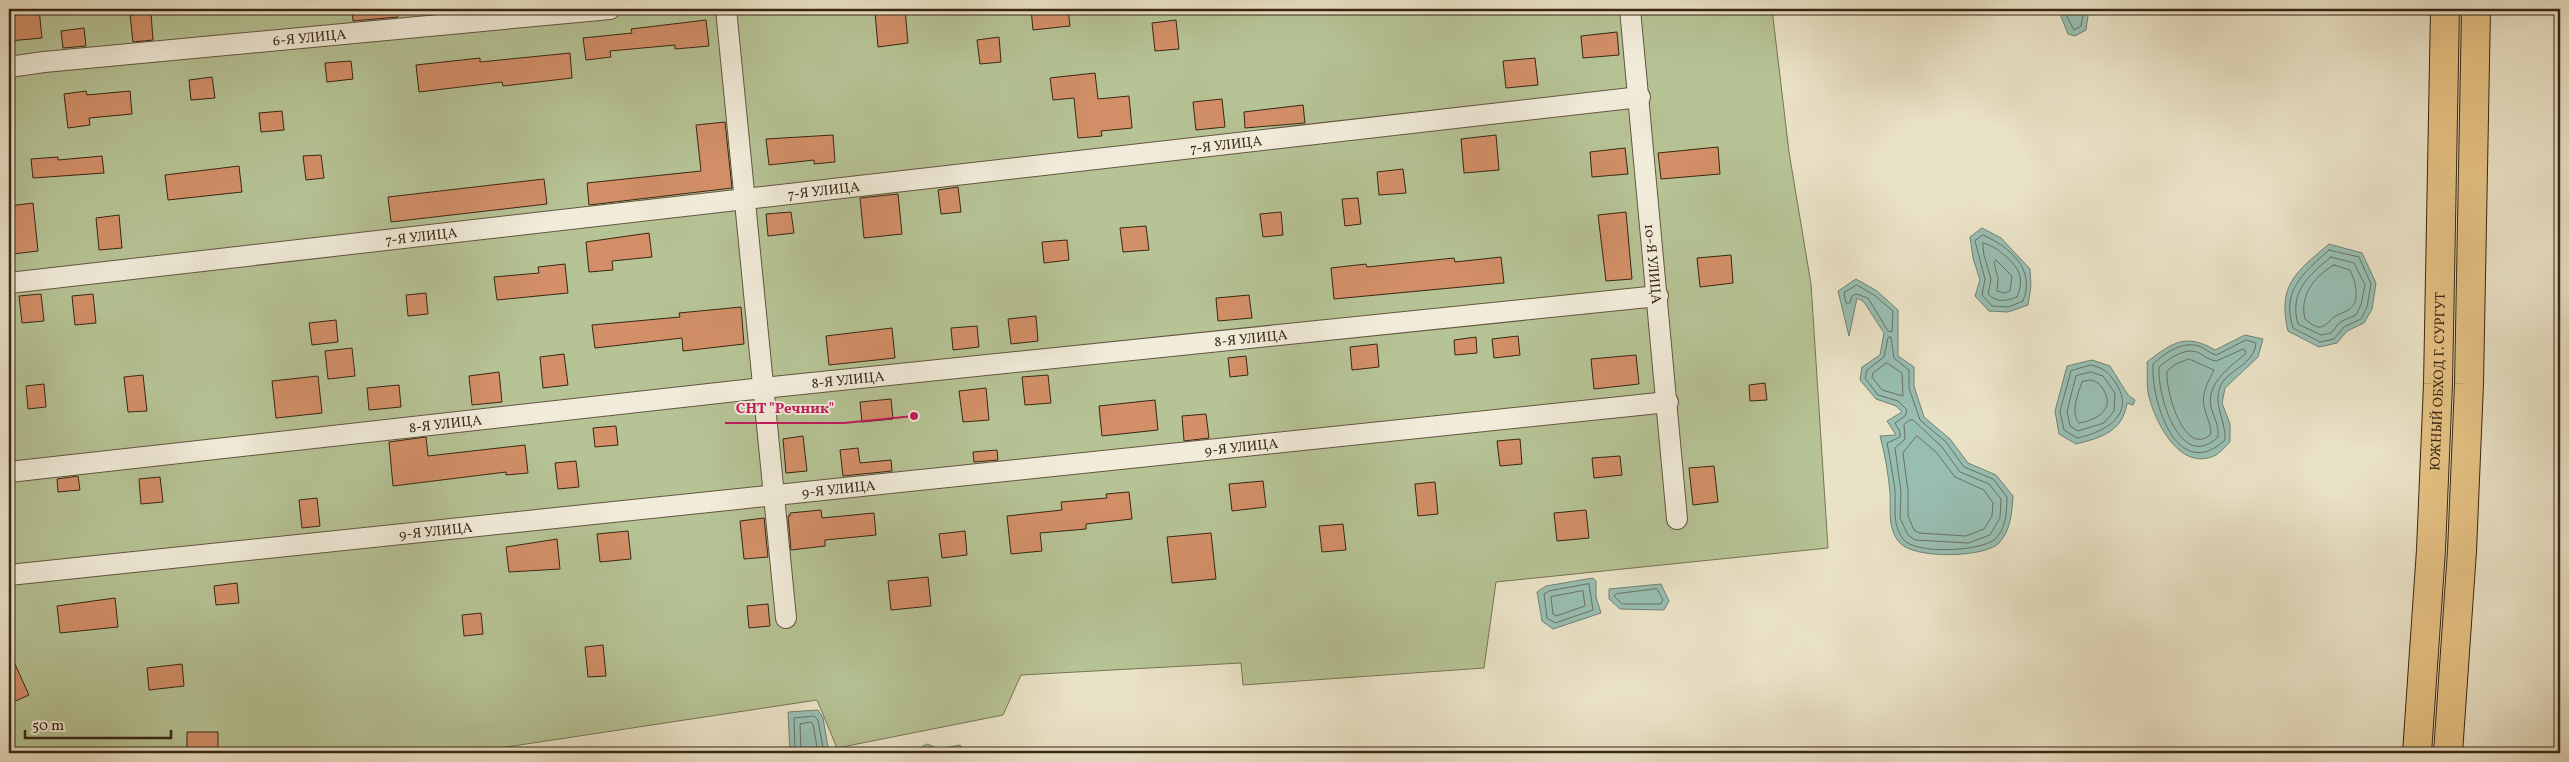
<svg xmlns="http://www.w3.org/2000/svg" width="2569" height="762" viewBox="0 0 2569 762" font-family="Vollkorn,serif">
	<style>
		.green { fill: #b6c395; stroke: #787454 }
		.water { fill: #98beb2; stroke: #728172 }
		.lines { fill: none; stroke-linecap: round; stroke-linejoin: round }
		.shore { stroke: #687262; stroke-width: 1 }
		.building { fill: #d28f68; stroke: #392613 }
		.minor-casing { stroke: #655540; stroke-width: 22 }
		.highway-casing { stroke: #392613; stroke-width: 30 }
		.minor { stroke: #f1ecda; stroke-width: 20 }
		.highway { stroke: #e5c183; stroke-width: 28 }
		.labels { text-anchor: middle; stroke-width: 4; stroke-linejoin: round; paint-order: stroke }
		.street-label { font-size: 14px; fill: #392613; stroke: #f1ecda }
		.leader { fill: none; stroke: #c2185b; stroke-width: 2 }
		.callout-dot { fill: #c2185b; stroke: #f1ecda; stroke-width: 2 }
		.callout-label { font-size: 15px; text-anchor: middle; font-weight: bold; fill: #c2185b; stroke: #f1ecda; stroke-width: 4; stroke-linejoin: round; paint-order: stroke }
	</style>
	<rect width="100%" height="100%" fill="#eae2c6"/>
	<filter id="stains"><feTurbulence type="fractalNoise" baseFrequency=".004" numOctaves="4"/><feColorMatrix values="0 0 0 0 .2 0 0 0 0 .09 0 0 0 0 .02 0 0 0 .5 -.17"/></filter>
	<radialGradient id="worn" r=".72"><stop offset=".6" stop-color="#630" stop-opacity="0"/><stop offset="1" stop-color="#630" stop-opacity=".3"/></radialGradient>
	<path class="green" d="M9 9H1772L1789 152 1811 284 1828 548 1496 582 1484 668 1243 685 1241 663 1021 675 1003 715 837 748 817 700 467 753H9Z"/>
	<path class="water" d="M2058 9H2089L2086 30 2075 36 2068 34Z
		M1982 228 2001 238 2030 269 2031 286 2028 305 2008 312 1989 311 1975 296 1980 280 1973 258 1970 237Z
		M2329 244 2362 253 2376 283 2372 309 2364 323 2347 331 2337 343 2319 347 2288 331C2277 285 2296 272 2329 244Z
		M1856 279 1877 291 1898 310V356L1914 367V386L1924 417 1950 439 1968 463 1996 475 2013 496C2012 512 2011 530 1999 543 1984 558 1914 559 1900 543 1887 529 1891 510 1890 492 1888 473 1885 454 1880 436L1896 435 1887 421 1902 412 1896 406 1876 399 1860 380 1862 367 1880 355 1884 333 1864 302 1857 298 1849 336 1838 291Z
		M2245 335 2263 339 2258 357 2225 388 2222 403 2230 424V442C2226 446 2221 452 2216 455 2180 473 2156 423 2149 397 2146 386 2148 373 2147 362 2173 342 2186 333 2215 350Z
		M2092 360 2110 366 2128 395 2135 400 2133 405 2127 403C2123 432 2100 438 2076 444L2059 434 2055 411 2067 366Z
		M1593 578 1596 581V597L1601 613 1553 629 1542 621 1537 592 1546 586Z
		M1661 584 1669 601 1664 610 1620 609 1609 599V589Z
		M818 710 823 718 829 753H790L788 712Z
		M927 744 939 749 960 745 965 753H910Z"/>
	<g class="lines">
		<path class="shore" d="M2063 9 2074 30 2081 26 2084 9
			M1983 235C2010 247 2036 269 2023 301L2008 307 1992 306 1982 295 1985 279 1975 241Z
			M1983 243C1995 245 2015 262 2019 273 2022 280 2020 291 2017 297 2006 301 1997 303 1988 294L1991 279 1984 255Z
			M2329 250 2359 257 2371 284 2367 307 2361 319 2344 327 2334 339 2320 342 2293 328C2281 291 2303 273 2329 250Z
			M2331 257 2354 263 2365 285 2361 305 2356 315 2340 322 2331 333 2321 335 2298 324C2289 292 2308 276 2331 257Z
			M1996 260 2012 276 2010 291 2005 293 1997 291 1998 278 1994 263Z
			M2334 265 2350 270C2355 281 2362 302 2348 310 2344 313 2338 314 2334 317 2322 328 2321 332 2305 319 2299 297 2314 276 2334 265Z
			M1857 285 1874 295 1893 311 1892 332 1888 331 1868 298 1856 294 1852 296 1850 303H1846L1844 293Z
			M1891 337 1894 358 1909 370V388L1920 420 1946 442 1964 467 1993 479 2007 497C2007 510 2006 531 1994 540 1979 551 1915 555 1903 539 1892 524 1896 509 1895 491 1893 475 1890 458 1887 443L1900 437V432L1895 423 1905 416 1907 410 1898 401 1878 395 1865 378 1867 370 1884 357 1888 338Z
			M2246 340 2256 343C2254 366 2226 370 2220 387 2213 405 2226 421 2225 440 2177 484 2151 402 2153 364 2165 353 2181 341 2199 346 2205 348 2210 354 2216 355Z
			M2244 349 2246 353C2231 367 2206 382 2211 407 2214 418 2219 425 2218 437 2180 473 2157 395 2159 367 2169 359 2183 348 2197 352 2204 355 2208 360 2216 361Z
			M2189 359 2214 370C2208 382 2200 395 2205 410 2207 418 2211 425 2211 434 2184 459 2165 389 2167 371L2176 364Z
			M1887 363 1902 373 1903 396 1882 390 1872 377 1873 373Z
			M2091 365C2104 368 2108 372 2115 382 2137 414 2106 432 2077 438L2064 430 2060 411 2071 371Z
			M2091 372 2103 376 2115 393 2114 411 2104 423 2078 431 2070 426 2067 411 2076 376Z
			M2091 380C2098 382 2100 384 2103 389 2116 409 2097 420 2079 423 2070 413 2078 394 2082 382Z
			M1910 420H1913L1942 447 1960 472 1989 484 2001 499 2000 518 1990 535 1968 543 1915 540 1908 535 1900 518 1901 492 1895 448 1905 439 1904 425Z
			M1917 436 1936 452 1955 477 1984 490 1993 503 1992 516 1984 529 1966 536 1919 533 1914 530 1908 516V491L1903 453Z
			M1589 584 1593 610 1555 623 1547 618 1544 594 1549 591Z
			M1657 589 1663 600 1661 604H1622L1614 596 1616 594Z
			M1583 591 1585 606 1556 616 1553 614 1551 597Z
			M795 753 794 718 814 716 818 720 824 753
			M801 753 800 724 810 722 813 724 818 753"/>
	</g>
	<path class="building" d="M39 9 42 38 9 41V11Z
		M352 9H397L398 17 353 21Z
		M905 9 908 43 878 47 875 12Z
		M1031 9H1068L1070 26 1033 30Z
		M151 13 153 40 133 42 130 15Z
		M706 20 709 46 675 49V45L610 51 611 57 586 60 583 38 632 33 631 29Z
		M1176 20 1179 49 1155 51 1152 23Z
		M84 28 86 46 63 48 61 31Z
		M1617 32 1619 55 1583 58 1581 36Z
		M999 37 1001 62 980 64 977 40Z
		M570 53 572 78 503 86 502 82 419 92 416 65 480 58V62Z
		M1535 58 1538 85 1506 88 1503 61Z
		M351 61 353 79 327 82 325 63Z
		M1095 73 1098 99 1129 96 1132 128 1101 131 1102 136 1078 138 1074 98 1053 100 1050 78Z
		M212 77 215 98 191 100 189 80Z
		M86 91 87 95 130 91 132 114 89 118 90 125 68 128 64 94Z
		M1222 99 1225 127 1196 130 1193 102Z
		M1303 105 1305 123 1245 128 1244 112Z
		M282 111 284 130 261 132 259 113Z
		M725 122 732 188 589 205 587 183 701 171 696 125Z
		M833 135 835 162 814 164V160L769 165 766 139Z
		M1496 135 1499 170 1464 173 1461 139Z
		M1718 147 1720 174 1661 179 1658 153Z
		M1625 148 1628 174 1592 177 1590 152Z
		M321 155 324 178 306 180 303 156Z
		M102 156 104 173 33 178 31 159 58 157V160Z
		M239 166 242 192 168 200 165 175Z
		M1403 169 1406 193 1379 195 1377 172Z
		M544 179 547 204 391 222 388 197Z
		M958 187 961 212 941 214 938 190Z
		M898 194 902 234 864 238 860 198Z
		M1358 198 1361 224 1345 226 1342 199Z
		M33 203 38 251 13 254 9 206Z
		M791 212 794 233 768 236 766 214Z
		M1281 212 1283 235 1263 237 1260 214Z
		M1626 212 1632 279 1606 281 1598 215Z
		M119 215 122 248 99 250 96 218Z
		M1146 226 1149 250 1123 252 1120 228Z
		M649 233 652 257 612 261 613 270 589 272 586 242Z
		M1067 240 1069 260 1044 263 1042 242Z
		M1731 255 1733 283 1700 287 1697 258Z
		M1501 257 1504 283 1334 299 1331 268 1366 264 1367 267 1454 258 1455 262Z
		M565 264 568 293 497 300 494 277 539 273 538 267Z
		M426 293 428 314 408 316 406 295Z
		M41 294 44 321 22 323 19 296Z
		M93 294 96 323 75 325 72 296Z
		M1249 295 1252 318 1218 321 1216 298Z
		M741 307 744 344 683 351 682 338 595 348 592 325 680 317 679 313Z
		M1036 316 1038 341 1011 344 1008 319Z
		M336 320 338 342 312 345 309 323Z
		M977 326 979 347 953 350 951 328Z
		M892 328 895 358 829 365 826 336Z
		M1518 336 1520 355 1494 358 1492 339Z
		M1476 337 1477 353 1455 355 1454 340Z
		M1377 344 1379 367 1352 370 1350 347Z
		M352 348 355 376 328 379 325 351Z
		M564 354 568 385 543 388 540 357Z
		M1636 355 1639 384 1594 389 1591 359Z
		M1246 356 1248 375 1230 377 1228 358Z
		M499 372 502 402 472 405 469 376Z
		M143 375 147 411 128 412 124 377Z
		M1048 375 1051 403 1025 405 1022 377Z
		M318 376 322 413 276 418 272 381Z
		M1765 383 1767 400 1750 401 1749 385Z
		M44 384 46 407 28 409 26 386Z
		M399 385 401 407 369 410 367 388Z
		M986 388 989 420 963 422 959 391Z
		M891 399 893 419 862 422 860 402Z
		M1155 400 1158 430 1102 436 1099 406Z
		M1206 414 1209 438 1184 441 1182 416Z
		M616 426 618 445 595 447 593 428Z
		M803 436 807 471 786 473 783 439Z
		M426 437 428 456 525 445 528 473 506 475V472L393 486 389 442Z
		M1520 439 1522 464 1500 466 1497 441Z
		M858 448 860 463 891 460 892 471 843 476 840 450Z
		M997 450 998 460 974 462 973 452Z
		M1620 456 1622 475 1594 478 1592 458Z
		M576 461 579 487 558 489 555 463Z
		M1714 466 1718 502 1693 505 1689 468Z
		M78 476 80 490 58 492 57 479Z
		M160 477 163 502 141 504 139 479Z
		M1263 481 1266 507 1232 511 1229 484Z
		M1435 482 1438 514 1418 516 1415 484Z
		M1129 492 1132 519 1086 524V529L1040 533 1042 551 1011 554 1007 516 1062 510 1061 502 1107 498 1106 494Z
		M317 498 320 526 302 528 299 500Z
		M821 510 822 518 874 513 876 535 825 540V546L791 550 788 516H790V513Z
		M1586 510 1589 538 1557 541 1554 513Z
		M764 518 768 557 744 559 740 521Z
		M1343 524 1346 550 1322 552 1319 526Z
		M628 531 631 559 600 562 597 534Z
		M965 531 967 555 942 558 939 534Z
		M1211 533 1216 579 1172 583 1167 537Z
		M557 539 560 569 509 572 506 547Z
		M928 577 931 606 891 610 888 581Z
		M237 583 239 603 216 605 214 586Z
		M115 598 118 627 60 633 57 606Z
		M768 604 770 626 749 628 747 606Z
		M481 613 483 634 464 636 462 615Z
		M603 645 606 676 588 677 585 647Z
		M9 651 29 695 9 704Z
		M182 664 184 686 149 690 147 668Z
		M187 732H218V753H187Z"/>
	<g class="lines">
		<defs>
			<g id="minor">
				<path d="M726 9 786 618"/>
				<path id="s1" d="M1630 9 1677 519"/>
				<path id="s2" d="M9 67 44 62 610 9"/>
				<path id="s3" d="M9 283 1640 97"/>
				<path id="s4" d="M9 472 763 388 1658 296"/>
				<path id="s5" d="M9 575 1668 402"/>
			</g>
			<g id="highway">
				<path id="s6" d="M2417 753 2431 550 2438 384 2445 9"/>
				<path d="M2448 753 2462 551 2469 384 2476 9"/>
			</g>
		</defs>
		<use href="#minor" class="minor-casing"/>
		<use href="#highway" class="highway-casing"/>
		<use href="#minor" class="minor"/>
		<use href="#highway" class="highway"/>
	</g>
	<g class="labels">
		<g class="street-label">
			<text dy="5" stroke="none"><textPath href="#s2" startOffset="302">6-Я УЛИЦА</textPath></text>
			<text dy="5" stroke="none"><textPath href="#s3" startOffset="1225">7-Я УЛИЦА</textPath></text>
			<text dy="5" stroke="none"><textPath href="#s3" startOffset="820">7-Я УЛИЦА</textPath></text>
			<text dy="5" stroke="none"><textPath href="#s3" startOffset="415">7-Я УЛИЦА</textPath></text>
			<text dy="5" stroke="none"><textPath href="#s1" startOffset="256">10-Я УЛИЦА</textPath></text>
			<text dy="5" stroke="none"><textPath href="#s4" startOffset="1249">8-Я УЛИЦА</textPath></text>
			<text dy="5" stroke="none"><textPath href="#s4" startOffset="844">8-Я УЛИЦА</textPath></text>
			<text dy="5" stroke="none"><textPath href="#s6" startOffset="372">ЮЖНЫЙ ОБХОД Г. СУРГУТ</textPath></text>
			<text dy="5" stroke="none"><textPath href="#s4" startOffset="439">8-Я УЛИЦА</textPath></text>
			<text dy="5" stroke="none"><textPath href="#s5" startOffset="1239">9-Я УЛИЦА</textPath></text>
			<text dy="5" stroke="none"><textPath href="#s5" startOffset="834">9-Я УЛИЦА</textPath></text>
			<text dy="5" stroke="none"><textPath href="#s5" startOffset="429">9-Я УЛИЦА</textPath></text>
		</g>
	</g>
	<path class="leader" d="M914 416L844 423H725"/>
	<circle class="callout-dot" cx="914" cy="416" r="5"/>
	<g class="callout-label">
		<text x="785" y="413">СНТ "Речник"</text>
	</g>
	<rect width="2569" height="762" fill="none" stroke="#eae2c6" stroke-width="30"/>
	<rect x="10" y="10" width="2549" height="742" fill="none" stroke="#392613" stroke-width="2.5"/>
	<rect x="15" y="15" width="2539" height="732" fill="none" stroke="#392613"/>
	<path d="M25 730v8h146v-8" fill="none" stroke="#392613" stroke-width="2.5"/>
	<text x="32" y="730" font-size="15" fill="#392613" stroke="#f1ecda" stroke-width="4" paint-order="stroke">50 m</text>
	<rect width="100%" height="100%" filter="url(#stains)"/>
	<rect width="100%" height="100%" fill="url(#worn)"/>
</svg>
